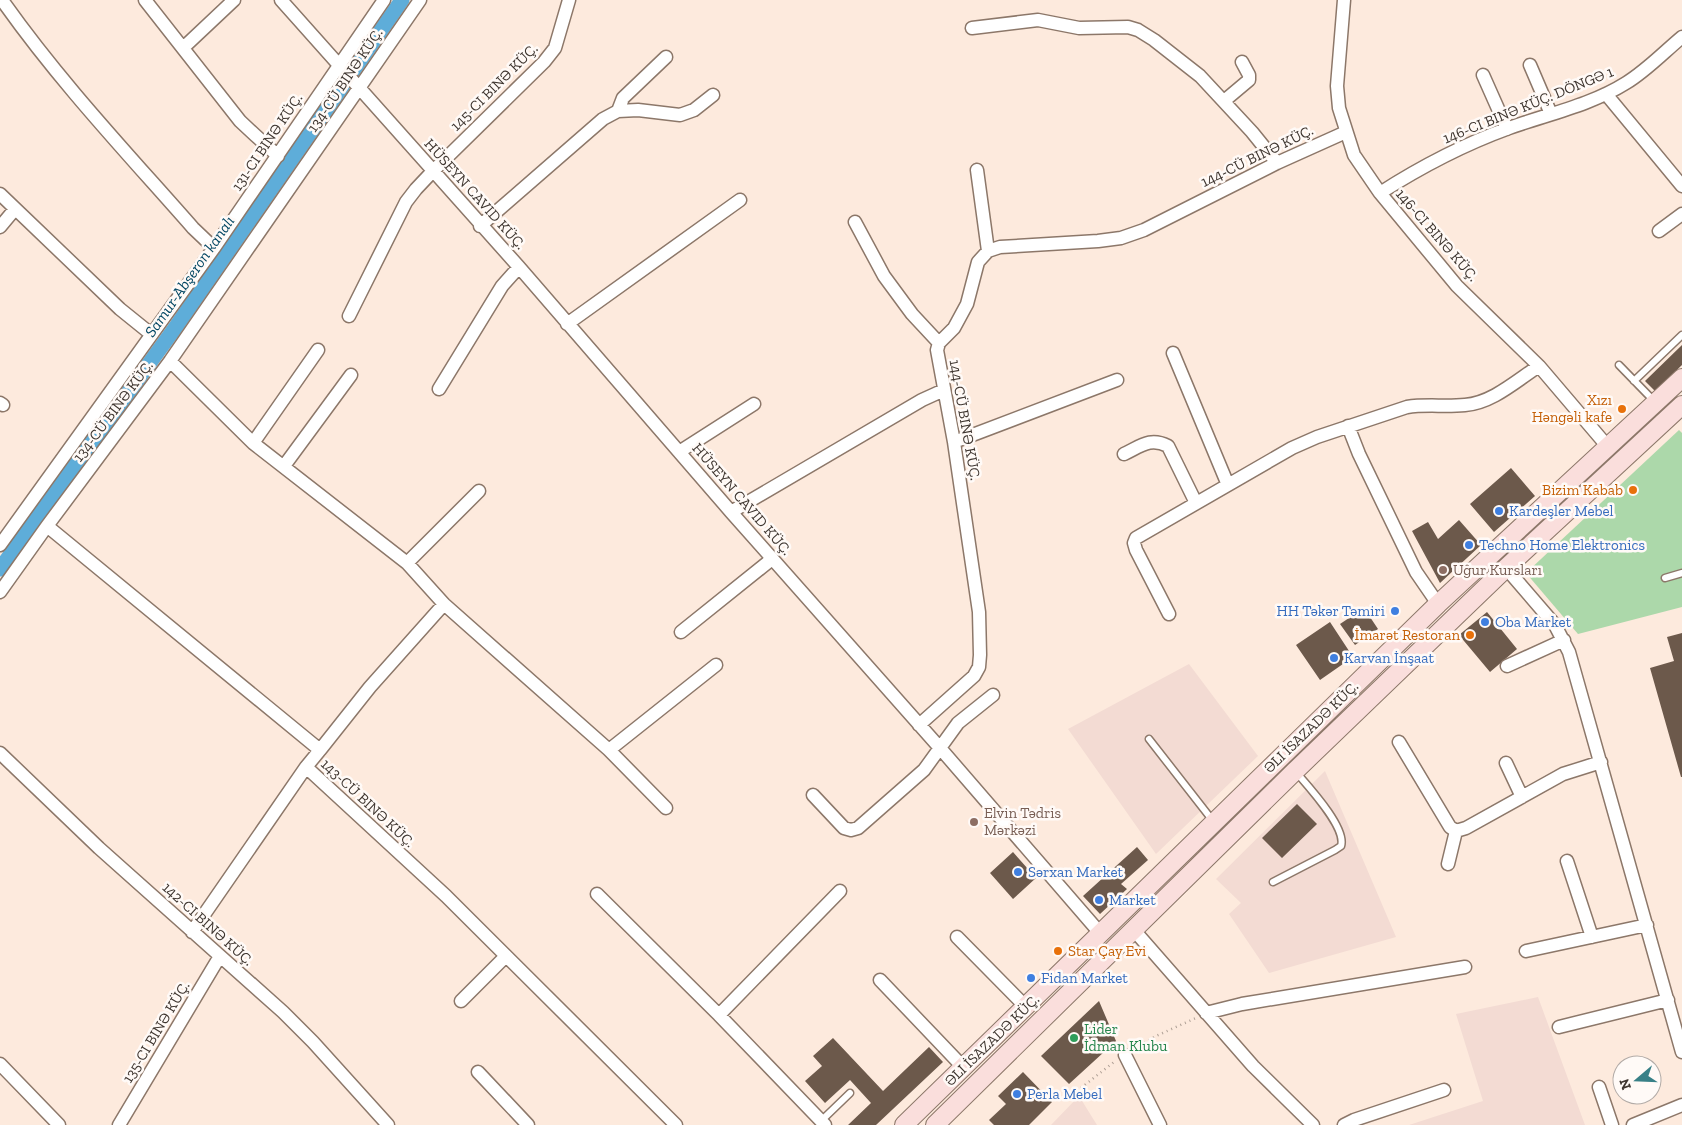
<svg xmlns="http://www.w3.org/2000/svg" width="1682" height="1125" viewBox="0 0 1682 1125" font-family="'Zilla Slab',serif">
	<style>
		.industrial { fill: #f3dbd3 }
		.green { fill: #acd8aa }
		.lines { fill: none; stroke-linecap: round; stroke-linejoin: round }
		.canal { stroke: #5eadd9; stroke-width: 15 }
		.building { fill: #6c594b }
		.service-casing { stroke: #8c7769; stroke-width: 9 }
		.minor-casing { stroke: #8c7769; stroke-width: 15 }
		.secondary-casing { stroke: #8c7769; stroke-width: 20 }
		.path { stroke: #afa096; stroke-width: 2.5; stroke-dasharray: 1 4; stroke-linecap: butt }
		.service { stroke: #fff; stroke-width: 6 }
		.minor { stroke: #fff; stroke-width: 12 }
		.secondary { stroke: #fadedc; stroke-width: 18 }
		.food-dot { fill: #e8710a; stroke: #fffaf7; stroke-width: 2 }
		.shop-dot { fill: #3f7fe0; stroke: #fffaf7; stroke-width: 2 }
		.education-dot { fill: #8d6e63; stroke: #fffaf7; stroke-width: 2 }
		.leisure-dot { fill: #2e9e5b; stroke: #fffaf7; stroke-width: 2 }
		.labels { text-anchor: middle; stroke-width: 5; stroke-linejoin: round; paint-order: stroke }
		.street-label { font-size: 15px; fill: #3e352f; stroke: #fffaf7 }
		.food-label { font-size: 15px; fill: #c56008; stroke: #fffaf7; text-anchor: end }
		.shop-label { font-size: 15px; fill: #366cbe; stroke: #fffaf7; text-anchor: start }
		.education-label { font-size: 15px; fill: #785e54; stroke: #fffaf7; text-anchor: start }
		.leisure-label { font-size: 15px; fill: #27864d; stroke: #fffaf7; text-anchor: start }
		.water-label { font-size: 16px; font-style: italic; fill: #004562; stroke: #fffaf7 }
	</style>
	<rect width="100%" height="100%" fill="#fdeadd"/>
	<path class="industrial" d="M1189 664 1258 756 1156 854 1068 729Z
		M1325 771 1396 937 1269 973 1229 914 1241 903 1216 879Z
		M1538 997 1585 1125H1409L1483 1101 1456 1014Z
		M1079 1096 1097 1125H1051Z"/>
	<path class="green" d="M1679 430 1682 433V607L1578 634 1526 573Z"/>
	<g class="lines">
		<path class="canal" d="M0 569 175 328 402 0"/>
	</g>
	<path class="building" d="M1682 345V365L1655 391 1645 381Z
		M1511 468 1535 496 1494 532 1470 504Z
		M1459 520 1481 545 1440 583 1412 531 1428 522 1438 539Z
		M1364 608 1378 629 1355 645 1340 624Z
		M1487 612 1517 649 1490 672 1459 635Z
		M1330 622 1353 657 1320 680 1296 645Z
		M1682 633V777H1681L1650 668 1674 661 1667 637Z
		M1297 804 1317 824 1282 858 1262 838Z
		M1137 847 1148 860 1121 884 1127 889 1100 914 1083 896Z
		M1013 852 1036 878 1013 899 990 873Z
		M1099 1001 1116 1041 1069 1084 1041 1056Z
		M833 1038 883 1091 929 1047 943 1062 876 1125H848L871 1103 850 1080 825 1103 805 1081 822 1066 813 1056Z
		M1023 1072 1052 1102 1029 1125H994L989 1120 1006 1104 998 1096Z"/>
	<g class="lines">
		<defs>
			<path id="service" d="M1619 365 1655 402
				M1634 381 1682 335
				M1665 578 1682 573
				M1149 739 1213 821
				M1273 882 1335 850 1341 846C1347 828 1308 786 1296 772
				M821 1121 850 1093"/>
			<path id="minor" d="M2 0C59 81 128 154 193 228L214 248
				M145 0 240 121 255 135 278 156
				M281 0 519 267 731 512 940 748 1100 933
				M1344 0 1337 86 1339 108 1354 155 1380 193 1457 286 1539 366 1608 447
				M972 28 1038 20 1079 28 1128 27 1138 30 1154 40 1200 76 1252 132 1277 163
				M183 48 234 0
				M1530 65 1551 114
				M1483 75 1507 129
				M1606 94 1682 186
				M1224 101 1249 80V75L1242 62
				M618 111 623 98 666 57
				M977 170 988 251
				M1380 193C1419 168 1465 144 1509 128 1548 114 1591 105 1626 83 1646 71 1664 52 1682 37
				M0 194 120 309 151 334
				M855 222 884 276 912 314 939 343
				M480 226 603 119 618 111 638 110 680 115 694 110 713 95
				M0 227 15 209
				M1659 231 1682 214
				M349 316 406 202 416 189 433 171 544 62 555 48 569 0
				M567 324 740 200
				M1173 353 1228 485
				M170 361 253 443 407 563 444 604 609 750 666 808
				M439 389 502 286 519 267
				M0 403 3 405
				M1348 426 1359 454 1416 572 1438 604
				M954 442 1117 380
				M253 443 318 350
				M679 452 754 404
				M1124 454C1141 446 1150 437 1168 446L1196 503
				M284 466 351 375
				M731 512 922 400 944 390
				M47 526 320 750 306 767 446 896 676 1125
				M0 545 214 248 384 0
				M407 563 479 491
				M1506 568 1555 625 1569 652 1682 1052
				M0 592 47 526 170 361 420 0
				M1169 614 1136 550 1134 543 1136 538 1292 448 1317 437 1407 407C1426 404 1445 407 1465 405 1492 403 1516 381 1539 366
				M681 632 772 559
				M1507 666 1564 640
				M919 725 974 676 979 667 980 655 979 612 954 442 937 350 939 343 954 328 967 304 978 262 988 251 1000 247 1098 241 1121 238 1144 230 1277 163 1346 132
				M1399 742 1450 827 1456 831 1466 828 1563 774 1601 762
				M320 750 370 687 444 604
				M609 750 716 665
				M0 753 99 848 283 1012 313 1042 388 1125
				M1506 763 1522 797
				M813 795 844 828 851 830 858 828 924 770 958 723 993 695
				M1567 861 1592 937
				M1448 864 1456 831
				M597 894 719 1015 825 1125
				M1133 929 1253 1066 1313 1125
				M192 932 306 767
				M957 937 1026 1007
				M1526 951 1647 925
				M880 980 963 1067
				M461 1001 506 956
				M1206 1013 1242 1004 1465 967
				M719 1015 840 891
				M1559 1027 1668 1000
				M1125 1055 1160 1125
				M0 1064 59 1125
				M478 1072 528 1125
				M1599 1087 1612 1125
				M119 1125 220 956
				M1344 1125 1354 1120 1444 1090
				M1633 1125 1682 1105"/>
			<path id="secondary" d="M904 1125 1438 604 1682 378
				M935 1125 1295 771 1506 568 1682 405"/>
		</defs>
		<use href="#service" class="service-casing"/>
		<use href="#minor" class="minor-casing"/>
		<use href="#secondary" class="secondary-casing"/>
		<path class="path" d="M1136 1048 1156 1036 1196 1018
			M1081 1088 1114 1062"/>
		<use href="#service" class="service"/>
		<use href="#minor" class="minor"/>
		<use href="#secondary" class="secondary"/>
	</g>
	<g class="food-dot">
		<circle cx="1622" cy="409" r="5"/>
		<circle cx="1633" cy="490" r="5"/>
		<circle cx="1470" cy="635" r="5"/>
		<circle cx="1058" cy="951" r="5"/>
	</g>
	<g class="shop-dot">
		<circle cx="1499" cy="511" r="5"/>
		<circle cx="1469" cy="545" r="5"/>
		<circle cx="1395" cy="611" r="5"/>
		<circle cx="1485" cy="622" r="5"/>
		<circle cx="1334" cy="658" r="5"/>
		<circle cx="1018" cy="872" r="5"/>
		<circle cx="1099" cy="900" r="5"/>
		<circle cx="1031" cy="978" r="5"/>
		<circle cx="1017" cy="1094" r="5"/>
	</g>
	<g class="education-dot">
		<circle cx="1443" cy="570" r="5"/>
		<circle cx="974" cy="822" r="5"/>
	</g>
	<circle class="leisure-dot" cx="1074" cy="1038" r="5"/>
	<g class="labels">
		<g class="street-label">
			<text transform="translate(345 80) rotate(-56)" y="5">134-CÜ BINƏ KÜÇ.</text>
			<text transform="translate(494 87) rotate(-45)" y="5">145-CI BINƏ KÜÇ.</text>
			<text transform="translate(1528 105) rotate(-22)" y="5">146-CI BINƏ KÜÇ. DÖNGƏ 1</text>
			<text transform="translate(267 142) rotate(-56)" y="5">131-CI BINƏ KÜÇ.</text>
			<text transform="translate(1257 156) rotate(-26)" y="5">144-CÜ BINƏ KÜÇ.</text>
			<text transform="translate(475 194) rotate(48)" y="5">HÜSEYN CAVID KÜÇ.</text>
			<text transform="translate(1437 235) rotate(49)" y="5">146-CI BINƏ KÜÇ.</text>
			<text transform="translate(113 411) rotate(-53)" y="5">134-CÜ BINƏ KÜÇ.</text>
			<text transform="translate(965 420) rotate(80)" y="5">144-CÜ BINƏ KÜÇ.</text>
			<text transform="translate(742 499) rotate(49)" y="5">HÜSEYN CAVID KÜÇ.</text>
			<text transform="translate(1311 727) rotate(-44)" y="5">ƏLI İSAZADƏ KÜÇ.</text>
			<text transform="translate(368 803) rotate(43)" y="5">143-CÜ BINƏ KÜÇ.</text>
			<text transform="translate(208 924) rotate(42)" y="5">142-CI BINƏ KÜÇ.</text>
			<text transform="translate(156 1032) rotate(-59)" y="5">135-CI BINƏ KÜÇ.</text>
			<text transform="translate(992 1040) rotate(-44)" y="5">ƏLI İSAZADƏ KÜÇ.</text>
		</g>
		<g class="food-label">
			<text x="1612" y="405">Xızı<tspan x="1612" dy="17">Həngəli kafe</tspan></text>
			<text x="1623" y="495">Bizim Kabab</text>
			<text x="1460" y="640">İmarət Restoran</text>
			<text x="1068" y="956" text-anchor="start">Star Çay Evi</text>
		</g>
		<g class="shop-label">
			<text x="1509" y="516">Kardeşler Mebel</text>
			<text x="1479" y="550">Techno Home Elektronics</text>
			<text x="1385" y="616" text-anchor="end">HH Təkər Təmiri</text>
			<text x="1495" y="627">Oba Market</text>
			<text x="1344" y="663">Karvan İnşaat</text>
			<text x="1028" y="877">Sərxan Market</text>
			<text x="1109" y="905">Market</text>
			<text x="1041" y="983">Fidan Market</text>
			<text x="1027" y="1099">Perla Mebel</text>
		</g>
		<g class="education-label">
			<text x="1453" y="575">Uğur Kursları</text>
			<text x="984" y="818">Elvin Tədris<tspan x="984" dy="17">Mərkəzi</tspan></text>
		</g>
		<g class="leisure-label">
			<text x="1084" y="1034">Lider<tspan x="1084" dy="17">İdman Klubu</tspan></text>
		</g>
		<g class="water-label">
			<text transform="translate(189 276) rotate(-55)" y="6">Samur-Abşeron kanalı</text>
		</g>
	</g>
	<g transform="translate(1637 1080) rotate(251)"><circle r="24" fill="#fffaf7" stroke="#b2aba7"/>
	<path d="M0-4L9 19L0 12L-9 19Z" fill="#388087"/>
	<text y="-8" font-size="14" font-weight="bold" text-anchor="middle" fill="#3e352f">N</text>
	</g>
</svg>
